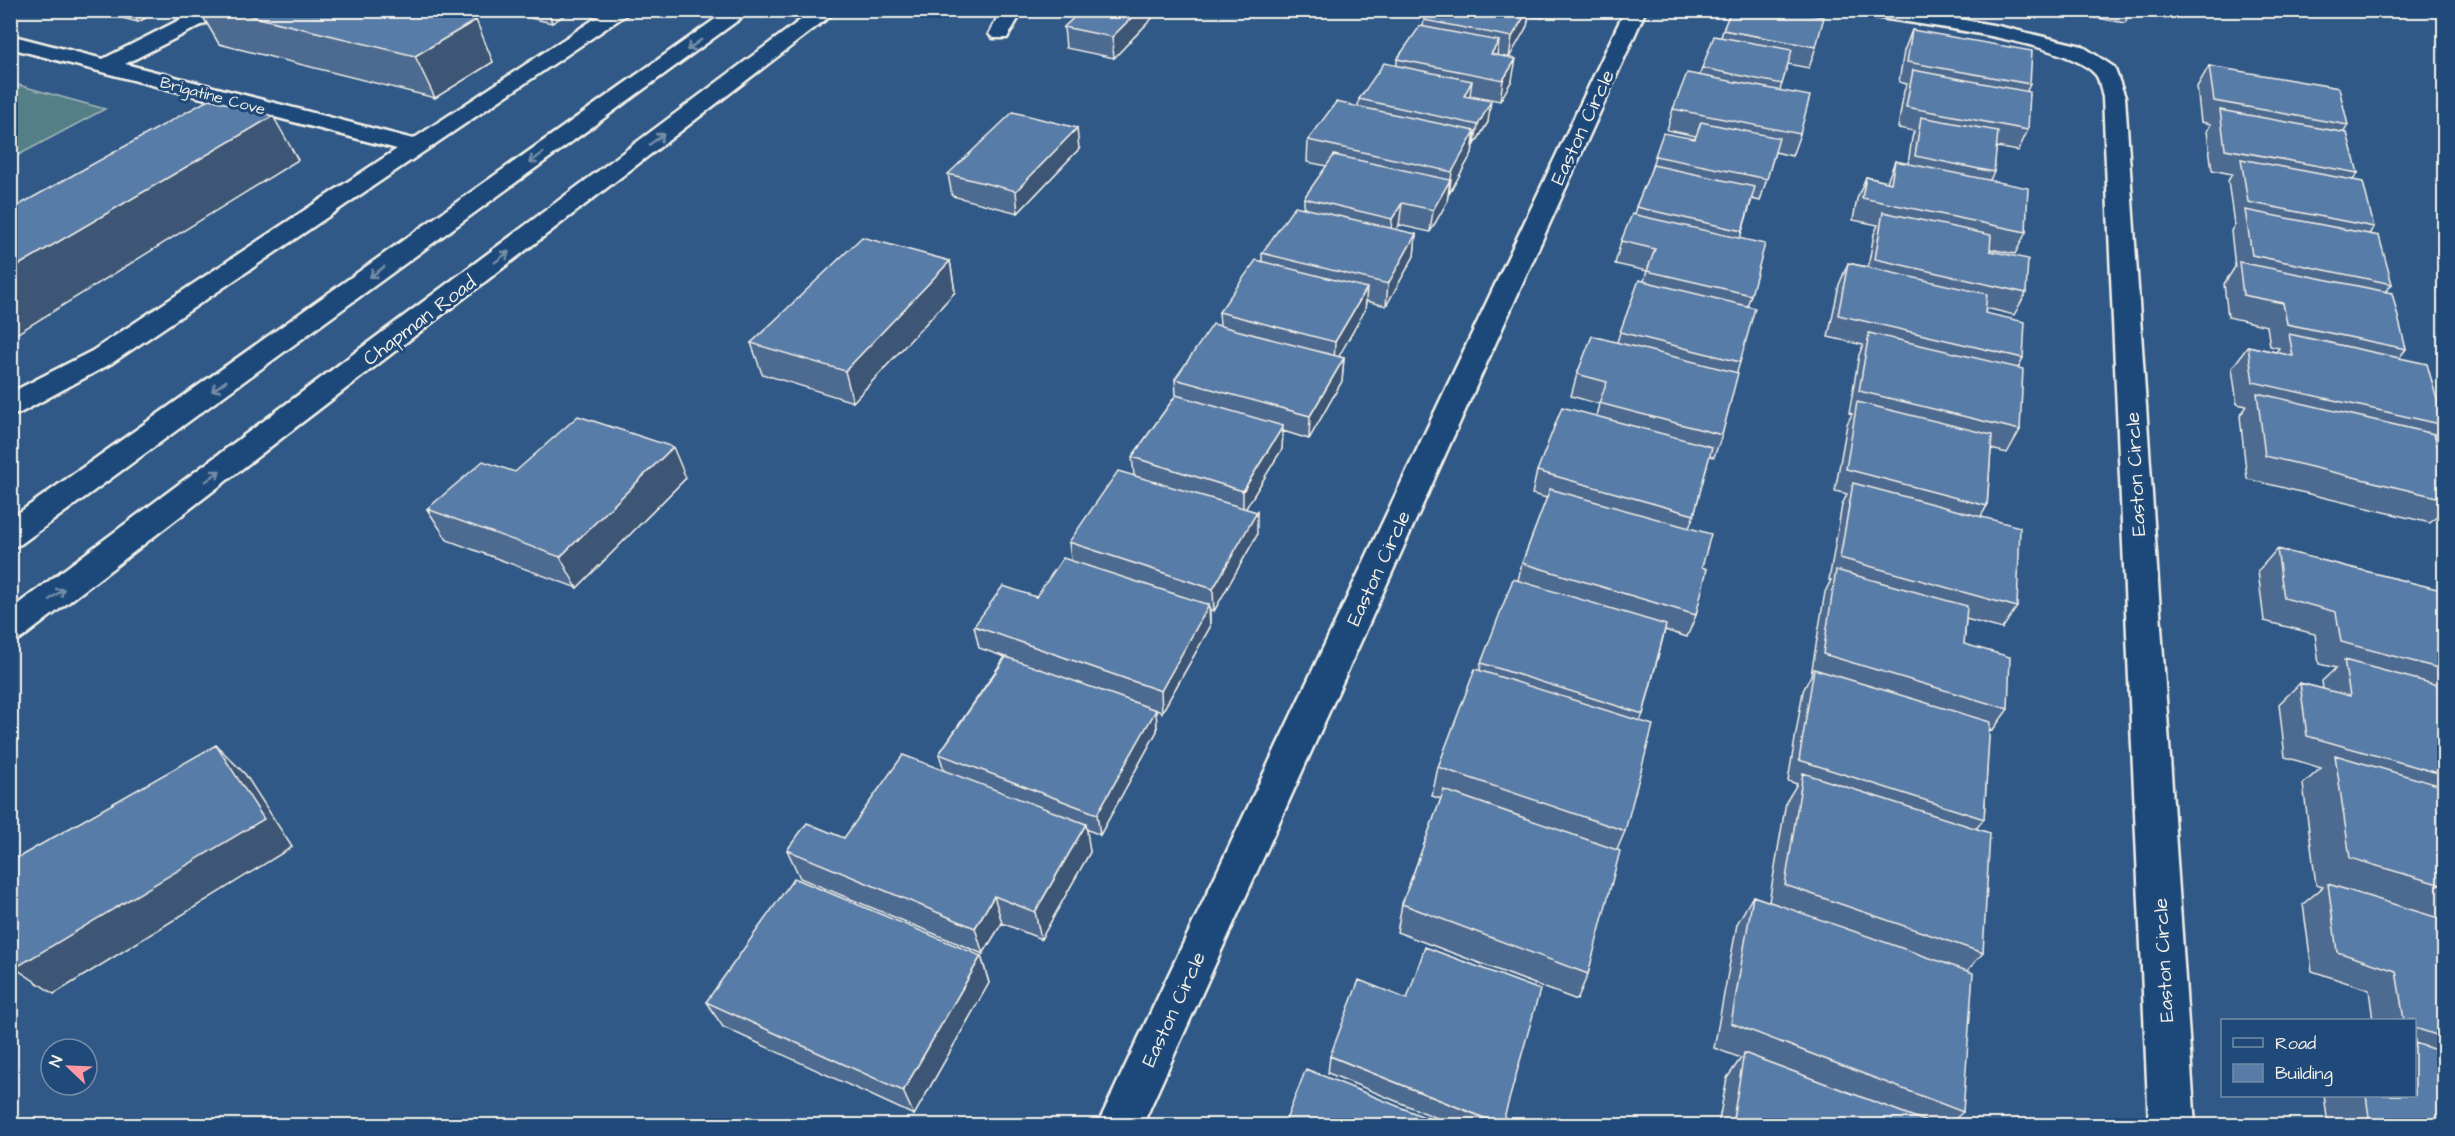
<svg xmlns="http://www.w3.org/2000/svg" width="2455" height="1136" viewBox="0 0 2455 1136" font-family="'Architects Daughter',sans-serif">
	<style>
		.green { fill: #557f87; stroke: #a4b8b8; stroke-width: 1.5 }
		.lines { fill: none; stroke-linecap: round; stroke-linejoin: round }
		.service-casing { stroke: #f4f1e8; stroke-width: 5 }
		.minor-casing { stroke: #f4f1e8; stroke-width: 5 }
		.tertiary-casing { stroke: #f4f1e8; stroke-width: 5 }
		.service { fill: #1f4a7a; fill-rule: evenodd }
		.minor { fill: #1f4a7a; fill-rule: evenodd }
		.tertiary { fill: #1f4a7a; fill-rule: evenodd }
		.wall { fill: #4d6a90; stroke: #f4f1e8; stroke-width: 1.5 }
		.shaded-wall { fill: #3e5676; stroke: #f4f1e8; stroke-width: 1.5 }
		.building { fill: #597ba8; stroke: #f4f1e8; stroke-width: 1.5 }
		.oneway { stroke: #748da6 }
		.labels { text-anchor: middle; stroke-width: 6; stroke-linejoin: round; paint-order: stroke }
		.far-street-label { font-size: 16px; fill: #f4f1e8; stroke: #1f4a7a }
		.street-label { font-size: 20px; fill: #f4f1e8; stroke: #1f4a7a }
	</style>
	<rect width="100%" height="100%" fill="#305988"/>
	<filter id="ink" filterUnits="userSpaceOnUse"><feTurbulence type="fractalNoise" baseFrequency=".0167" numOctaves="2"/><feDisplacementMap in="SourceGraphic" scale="12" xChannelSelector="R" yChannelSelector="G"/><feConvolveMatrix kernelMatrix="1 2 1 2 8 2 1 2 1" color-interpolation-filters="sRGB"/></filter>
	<g filter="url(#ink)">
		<path class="green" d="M11 83 105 109 11 159Z"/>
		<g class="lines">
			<defs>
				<path id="service" d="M1002 10H1023L1007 38H993L989 34Z"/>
				<path id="minor" d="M199 10H226L223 14 125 64 413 139 608 10H633L112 363 20 413 10 416V393L92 351 397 149 10 48V35L103 59Z
					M1625 10H1646L1142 1126H1097Z
					M1858 10H1908L1998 26 2082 46 2114 67 2125 97 2195 1126H2149L2103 97C2101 91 2100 80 2096 75 2068 41 1915 24 1868 16Z"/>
				<path id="tertiary" d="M728 10H752L21 544 10 548V519Z
					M814 10H838L22 638 10 642V610Z"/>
			</defs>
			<use href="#service" class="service-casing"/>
			<use href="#minor" class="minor-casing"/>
			<use href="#tertiary" class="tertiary-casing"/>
			<use href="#service" class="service"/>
			<use href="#minor" class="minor"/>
			<use href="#tertiary" class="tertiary"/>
		</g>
		<path class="wall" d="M90 10H161L138 22Z
			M199 10H434L493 62 435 98 219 44Z
			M495 10H573L552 23Z
			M1082 10H1160L1114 58 1066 48 1064 27Z
			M1431 10H1548L1543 18 1529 16 1527 26 1509 57 1512 80 1500 101 1470 95V97L1488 122 1474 146H1473L1472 153 1449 194H1448L1447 202 1430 232 1399 225 1396 230 1416 234 1414 256 1386 306 1366 301 1365 310 1338 357 1344 358 1342 381 1309 439 1283 431 1282 449 1245 509 1257 535 1214 611 1210 610V627L1162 712 1156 710 1157 731 1100 835 1086 829 1090 852 1041 939 1002 923 983 954 800 878 787 850 844 838 944 770 939 754 1005 657 979 648 974 626 1036 597 1071 560 1069 542 1134 475 1132 457 1176 395 1175 379 1220 325 1219 312 1262 262V253L1304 208V198L1327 166 1307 162 1308 140 1358 107 1359 99 1397 66V59L1423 26 1424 20Z
			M2052 10H2131L2125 23Z
			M1723 30 1816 47 1809 68 1788 64 1780 90 1800 134 1792 156 1775 152 1760 201 1752 199 1740 238 1751 295 1747 306 1740 362 1737 372 1722 435 1714 457 1709 456 1694 515 1689 528 1702 567 1696 615 1687 637 1665 630 1643 714 1640 721 1625 831 1617 850 1588 974 1577 1000 1397 932 1402 904 1441 799 1432 796 1438 767 1480 670 1481 663 1518 580 1522 563 1547 498 1532 494 1537 471 1596 416 1599 404 1571 396 1577 374 1617 342 1620 332 1644 281 1647 271 1615 264 1621 241 1634 215 1636 207 1650 173 1655 156 1695 139 1696 136 1667 130 1673 109 1700 75 1702 68 1721 37Z
			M1912 30 2030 84 2027 91 2028 130 2018 151 1996 147 1994 172 1990 180 2026 232 2015 254 1990 249V251L2026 293 2014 315 1986 308 1985 313 2023 358 2018 368 2020 430 2007 453 1991 449 1987 506 1981 516 2017 607 2002 629 1966 619 1964 644 2008 709 1992 731 1989 730 1984 819 1976 829 1983 953 1967 971 1963 1112 1948 1125H1718L1727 1078 1741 1058 1714 1048 1737 924 1753 896 1769 902 1786 802 1797 784 1788 781 1803 691 1811 675 1825 592 1831 580H1829L1842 505 1847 494 1835 491 1847 424 1852 414 1849 413 1859 355 1863 345 1828 337 1839 285 1848 263 1868 267 1874 234 1878 225 1853 220 1857 199 1866 177 1887 182 1895 161 1908 164 1912 138 1914 131 1898 128 1904 91 1907 84 1899 82 1904 51Z
			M2209 66 2348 125 2344 132 2358 173 2353 180 2374 227 2369 234 2392 284 2385 292 2406 349 2399 358 2444 425 2435 435 2445 473V509L2430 523 2247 479 2240 416 2247 406 2237 404 2232 368 2248 346 2276 352 2279 348 2270 346 2267 326 2228 317 2224 284 2235 267 2231 231 2235 224H2234L2228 181 2232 174 2212 170 2207 131 2211 124 2201 122 2197 87Z
			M1079 149 1018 213 952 196 948 174Z
			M950 261 955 292 853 402 762 374 751 343Z
			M515 472 686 478 577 588 447 540 427 509Z
			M2277 549 2445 591V1125H2328L2324 1095H2415V1020H2373L2369 990 2312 971 2303 904 2323 887 2316 885 2303 784 2321 768 2285 757 2279 704 2300 683 2323 689 2322 681 2336 668 2319 664 2315 634 2264 621 2258 571Z
			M981 956 989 983 914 1115 723 1027 706 1002Z
			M1330 1056 1502 1125H1454L1328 1073Z"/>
		<path class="shaded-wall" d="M131 10H161L138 22Z
			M548 10H573L552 23Z
			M1139 10H1160L1114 58 1112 37Z
			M1528 10H1530L1527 26 1509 58 1512 37Z
			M1545 10H1548L1543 18Z
			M476 20 493 62 435 98 415 56Z
			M1499 41 1496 62 1491 54Z
			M1516 59 1512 80 1500 101 1503 80Z
			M1472 81 1469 102 1464 96Z
			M1491 101 1488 122 1474 146 1478 125Z
			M273 116 298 160 10 338V270Z
			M1077 128 1079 149 1018 213 1016 191Z
			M1475 131 1472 153 1449 194 1452 172Z
			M1450 180 1447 202 1430 232 1433 210Z
			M1402 203 1399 225 1390 241 1392 219Z
			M1416 234 1414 256 1386 306 1388 284Z
			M950 261 955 292 853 402 845 371Z
			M1367 288 1365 310 1334 365 1335 342Z
			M1344 358 1342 381 1309 439 1310 416Z
			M1283 426 1282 449 1243 513V491Z
			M673 447 686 478 577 588 560 557Z
			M1257 512V535L1214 611 1213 589Z
			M1209 605 1210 627 1162 712 1161 691Z
			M1156 710 1157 731 1100 835 1097 814Z
			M216 745 245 774 292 847 54 994 15 968Z
			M1086 824 1090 852 1041 939 1035 912Z
			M994 896 1002 923 983 954 975 928Z
			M981 956 989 983 914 1115 903 1091Z"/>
		<path class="building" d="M226 10H434L476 20 415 56Z
			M1082 10H1139L1112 37 1064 27Z
			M1431 10H1528L1512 37 1424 20Z
			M1731 10H1785L1824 17 1816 47 1723 30Z
			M1420 26 1499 41 1491 54 1516 59 1503 80 1397 59Z
			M1912 30 2032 51 2030 84 1907 62Z
			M1714 36 1792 50 1782 84 1702 68Z
			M1384 63 1472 81 1464 96 1491 101 1478 125 1359 99Z
			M2209 66 2339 88 2348 125 2214 101Z
			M1913 70 2030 92 2028 130 1906 107Z
			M1687 73 1810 96 1800 134 1673 109Z
			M210 99 273 116 10 270V210Z
			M1336 102 1475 131 1452 172 1308 140Z
			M2220 110 2347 133 2358 173 2225 149Z
			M1013 112 1077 128 1016 191 948 174Z
			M1921 117 1998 131 1994 172 1915 156Z
			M1701 122 1779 138 1767 179 1655 156 1663 133 1695 139Z
			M1334 155 1450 180 1433 210 1402 203 1392 219 1304 198Z
			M2241 159 2363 182 2374 227 2248 202Z
			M1895 161 2028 188 2026 232 1862 198 1866 177 1891 183Z
			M1653 165 1755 187 1742 231 1636 207Z
			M1295 206 1416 234 1388 284 1262 253Z
			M2245 210 2379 236 2392 284 2252 255Z
			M1883 212 1991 235 1990 251 2028 259 2026 293 1875 259Z
			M1632 214 1765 244 1751 295 1647 271 1655 249 1621 241Z
			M862 237 950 261 845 371 751 343Z
			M1256 260 1367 288 1335 342 1219 312Z
			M2239 262 2392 293 2406 349 2287 324 2283 303 2243 295Z
			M1848 263 1987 294 1985 313 2025 322 2023 358 1838 315Z
			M1639 280 1755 308 1740 362 1620 332Z
			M1213 324 1344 358 1310 416 1175 379Z
			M1869 333 2023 369 2020 430 1859 391Z
			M2289 334 2427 364 2444 425 2253 382 2248 346 2293 356Z
			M1592 336 1738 373 1722 435 1599 403 1607 382 1577 374Z
			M2257 393 2434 434 2445 473V499L2265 456Z
			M1176 395 1283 426 1243 491 1132 457Z
			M1857 402 1992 435 1987 506 1846 469Z
			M1562 407 1712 447 1694 515 1537 471Z
			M578 416 673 447 560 557 427 509 483 461 515 472Z
			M1118 471 1257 512 1213 589 1069 542Z
			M1853 483 2020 527 2017 607 1840 558Z
			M1550 489 1711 534 1702 567 1707 569 1696 615 1522 563Z
			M2277 549 2445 591V670L2341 642 2336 612 2284 598Z
			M1063 558 1209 605 1161 691 974 626 1003 586 1036 597Z
			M1836 570 1967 606 1964 644 2010 657 2008 709 1823 654Z
			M1513 579 1666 625 1643 714 1481 663Z
			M1006 657 1156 710 1097 814 939 754Z
			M2344 660 2445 687V775L2307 736 2300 683 2350 696Z
			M1475 669 1653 725 1625 831 1438 767Z
			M1814 669 1990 722 1984 819 1799 760Z
			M216 745 264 819 15 968 10 958V862Z
			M903 755 1086 824 1035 912 994 896 975 928 787 850 807 823 844 838Z
			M2335 755 2445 787V886L2350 858Z
			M1803 773 1990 833 1983 953 1785 885Z
			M1444 790 1620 851 1588 974 1402 904Z
			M794 878 981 956 903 1091 706 1002Z
			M2328 884 2445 920V1038L2415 1028V1020H2404L2396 971 2337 952Z
			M1753 896 1973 973 1963 1112 1731 1023Z
			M1425 947 1540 990 1502 1125 1330 1056 1359 980 1407 999Z
			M2415 1043 2445 1053V1125H2370L2366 1095H2415Z
			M1744 1053 1936 1125H1732Z
			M1306 1069 1444 1125H1284Z"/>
		<defs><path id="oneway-shaft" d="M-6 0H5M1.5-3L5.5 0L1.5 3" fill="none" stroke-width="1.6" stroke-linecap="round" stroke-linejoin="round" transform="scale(1.5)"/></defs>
		<g class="oneway">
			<use href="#oneway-shaft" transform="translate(694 45) rotate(144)"/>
			<use href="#oneway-shaft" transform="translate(657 139) rotate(-37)"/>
			<use href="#oneway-shaft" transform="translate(536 158) rotate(144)"/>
			<use href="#oneway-shaft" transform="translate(502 257) rotate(-37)"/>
			<use href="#oneway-shaft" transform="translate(377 272) rotate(144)"/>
			<use href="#oneway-shaft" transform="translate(219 386) rotate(144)"/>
			<use href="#oneway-shaft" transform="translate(213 476) rotate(-37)"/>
			<use href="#oneway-shaft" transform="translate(57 594) rotate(-37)"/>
		</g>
	</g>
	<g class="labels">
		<g class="far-street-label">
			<text transform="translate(213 95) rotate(15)" y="6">Brigatine Cove</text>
		</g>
		<g class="street-label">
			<text transform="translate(1582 127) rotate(-65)" y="7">Easton Circle</text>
			<text transform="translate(419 320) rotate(-37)" y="7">Chapman Road</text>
			<text transform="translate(2135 474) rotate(-93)" y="7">Easton Circle</text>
			<text transform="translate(1378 568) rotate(-65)" y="7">Easton Circle</text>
			<text transform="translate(2163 960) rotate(-93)" y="7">Easton Circle</text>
			<text transform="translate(1173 1009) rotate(-65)" y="7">Easton Circle</text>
		</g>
	</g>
	<rect width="2455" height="1136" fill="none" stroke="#1f4a7a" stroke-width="36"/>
	<rect x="18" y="18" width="2419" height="1100" fill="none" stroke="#f4f1e8" stroke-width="2" filter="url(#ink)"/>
	<rect x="2221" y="1019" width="195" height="78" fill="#1f4a7a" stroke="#748da6" stroke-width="1.5"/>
	<rect x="2233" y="1038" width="30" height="9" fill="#1f4a7a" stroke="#748da6" stroke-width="1.5"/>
	<text x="2275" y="1049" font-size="18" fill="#f4f1e8">Road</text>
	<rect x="2233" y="1064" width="30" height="18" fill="#597ba8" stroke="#748da6" stroke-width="1.5"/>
	<text x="2275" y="1079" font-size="18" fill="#f4f1e8">Building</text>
	<g transform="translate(69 1067) rotate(293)"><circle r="28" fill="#1f4a7a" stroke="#748da6" stroke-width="1.5"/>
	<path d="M0-4.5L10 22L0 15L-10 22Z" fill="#ff9aa2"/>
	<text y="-9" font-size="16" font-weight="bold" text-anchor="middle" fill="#f4f1e8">N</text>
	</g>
</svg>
